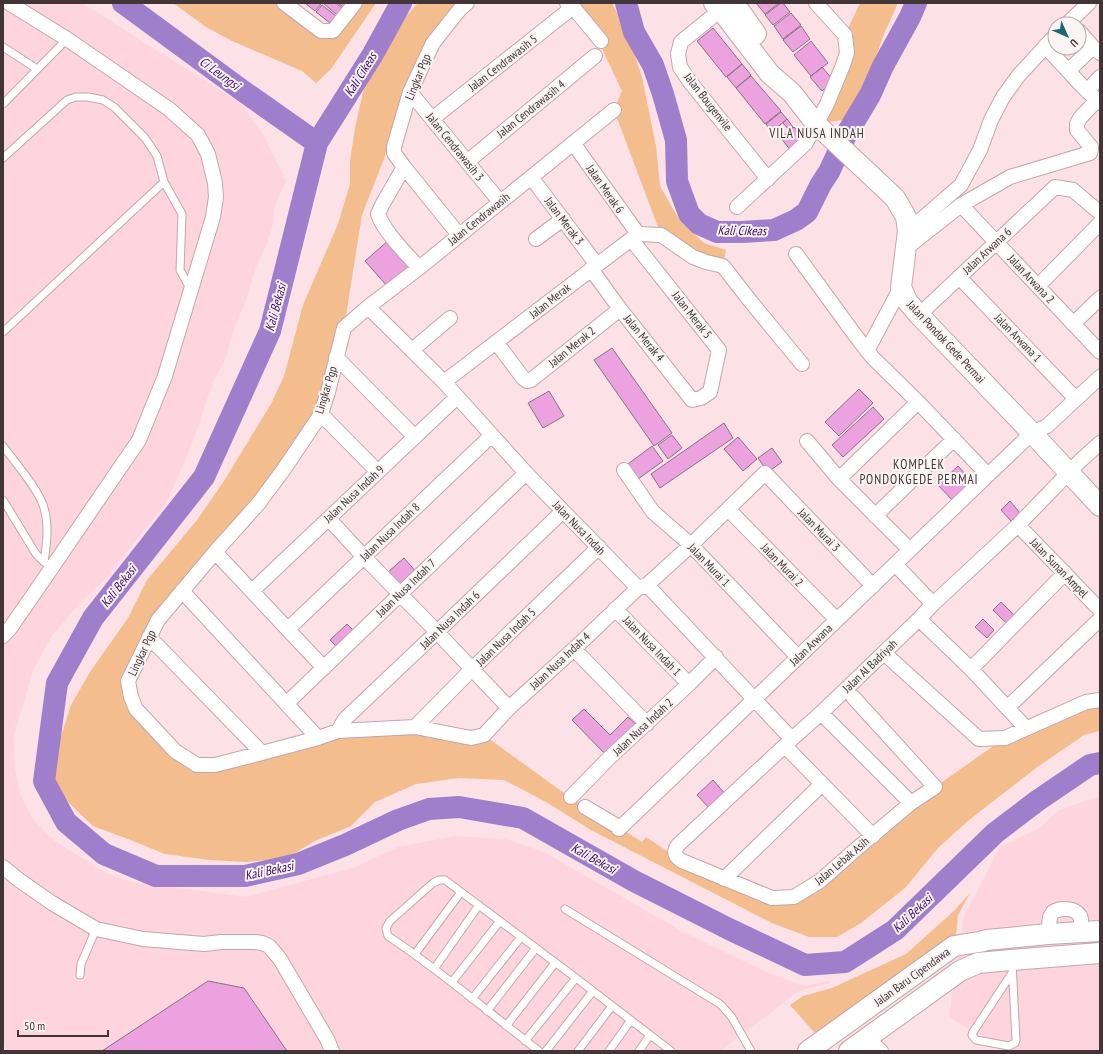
<svg xmlns="http://www.w3.org/2000/svg" width="1103" height="1054" viewBox="0 0 1103 1054" font-family="'PT Sans Narrow',sans-serif">
	<style>
		.built { fill: #fed4de }
		.green { fill: #f3bd8d }
		.lines { fill: none; stroke-linecap: round; stroke-linejoin: round }
		.river { stroke: #9f7fcb; stroke-width: 22 }
		.building { fill: #eba2df; stroke: #897284 }
		.lane-casing { stroke: #c4a5ac; stroke-width: 9 }
		.street-casing { stroke: #c4a5ac; stroke-width: 16 }
		.secondary-casing { stroke: #c4a5ac; stroke-width: 22 }
		.lane { stroke: #fff; stroke-width: 7 }
		.street { stroke: #fff; stroke-width: 14 }
		.secondary { stroke: #fff; stroke-width: 20 }
		.labels { text-anchor: middle; stroke-width: 4; stroke-linejoin: round; paint-order: stroke }
		.street-label { font-size: 12px; fill: #423538; stroke: #fbf4f5 }
		.water-label { font-size: 13px; font-style: italic; fill: #3d0a68; stroke: #fbf4f5 }
		.neighbourhood-label { font-size: 13px; letter-spacing: 1px; fill: #423538; stroke: #fbf4f5 }
	</style>
	<rect width="100%" height="100%" fill="#fce1e7"/>
	<path class="built" d="M3 3H82L240 103 264 136 286 181 274 208 273 224 266 246 255 269 246 300 233 331 227 355 211 386 200 422 187 456 166 503 104 580 79 604 53 634 33 670 14 735 15 769 20 793 32 818 53 840 104 872 132 882 246 897 356 867 398 847 455 836 506 839 544 852 681 931 741 960 778 977 805 986 829 981 830 982 829 983 799 991 720 1051H6L3 1041V512L6 503 3 497Z
		M1100 796V1051H1005L949 1017 964 916 1000 847 1040 828 1059 810Z"/>
	<path class="green" d="M173 3H284L321 31 355 3H376L331 69 316 83 302 71 232 41 206 27Z
		M418 3H467L460 9 410 92 362 215 344 328 321 414 149 637 131 697 197 765 338 731 484 735 561 791 642 842 646 837 682 861 724 879 794 897 935 787 1005 738 1100 700V731L1084 735 1036 768 969 820 938 848 905 888 861 923 837 937H809L772 923 591 830 546 802 504 780 459 778 416 784 375 802 351 826 315 841 286 858 247 862 210 860 165 854 128 839 93 826 69 803 55 787 54 762 61 736 71 705 90 672 128 618 147 580 197 520 224 481 271 404 284 376 303 305 338 224 350 184V161L355 128 367 75 379 51 394 30Z
		M567 3H612L628 35 642 77 656 146 660 186 680 221 704 243 726 250 723 266 661 235 614 110 622 91 603 51 601 41Z
		M860 3H898L884 34 865 87 848 119 816 124 827 104 845 35Z
		M970 893 958 915 956 935 960 945 822 1041 790 1005 803 996 832 988 906 954 954 911Z"/>
	<g class="lines">
		<path class="river" d="M123 3 243 91 317 143
			M401 3 373 54 317 143 270 331 204 477 93 618 57 683 44 781 66 822 104 854 156 876H245L298 864 345 845 398 820 429 809 459 807 523 818 634 881 731 930 805 965 845 962 895 930 995 833 1037 801 1090 765 1100 763
			M626 3 634 32 653 65 663 94 676 140 677 181 689 214 699 224 717 232H742L774 230 796 220 807 212 821 184 829 172 846 135 870 95 883 66 910 17 916 3"/>
	</g>
	<path class="building" d="M305 3H319L321 4 315 11Z
		M323 3H336L342 8 337 15Z
		M338 3H346L343 7Z
		M756 3H779L765 14Z
		M781 3H783L790 12 773 25 765 15Z
		M322 5 336 16 330 23 316 12Z
		M791 13 801 25 783 39 774 26Z
		M801 26 810 39 793 52 783 40Z
		M713 28 742 64 726 77 697 41Z
		M811 41 828 63 811 76 794 55Z
		M742 64 751 75 736 88 727 77Z
		M822 67 834 81 822 91 810 77Z
		M751 76 781 111 765 124 736 88Z
		M781 112 787 119 772 132 766 124Z
		M787 119 793 127 789 130 783 123Z
		M794 127 805 140 791 151 781 138Z
		M389 240 411 266 387 286 365 261Z
		M612 348 672 433 654 446 594 360Z
		M859 389 873 403 839 436 825 422Z
		M549 391 564 416 543 428 528 403Z
		M873 407 884 419 843 457 832 445Z
		M724 423 733 438 660 488 651 474Z
		M672 435 682 448 668 459 658 445Z
		M738 437 757 459 743 471 724 449Z
		M652 446 663 461 638 479 628 464Z
		M772 448 782 462 768 472 758 458Z
		M958 466 974 484 954 502 938 485Z
		M1010 501 1020 513 1011 521 1001 510Z
		M404 558 418 574 403 588 388 572Z
		M1001 602 1016 617 1008 625 993 610Z
		M983 619 994 630 987 638 975 627Z
		M347 624 355 632 338 648 330 640Z
		M584 709 610 735 628 717 638 726 607 756 572 720Z
		M713 780 726 795 710 809 697 795Z
		M208 981 244 988 287 1051H102Z"/>
	<g class="lines">
		<defs>
			<path id="lane" d="M3 47 37 69
				M3 104 67 39
				M3 158 67 100 76 97H88L103 100 114 107 145 138 157 156 164 182 182 214 180 270 191 290
				M3 332 164 182
				M3 446C16 464 32 481 41 500 50 519 47 542 44 562L53 566
				M3 500 36 554 44 562
				M565 909 720 1004 731 1016 751 1051
				M415 954 461 892
				M1012 962 1016 1040 1015 1043 1009 1046 976 1040 972 1035 973 1032 1012 973
				M434 969 479 905
				M80 975 81 964 96 929
				M452 982 500 921
				M472 999 521 937
				M487 1011 536 948
				M506 1026 555 963
				M525 1041 576 978
				M539 1051C488 1012 441 971 388 936L386 928 390 921 433 883 439 880H445L576 978 671 1051
				M546 1051 593 991
				M578 1051 612 1006
				M609 1051 631 1020
				M639 1051 650 1035"/>
			<path id="street" d="M284 3 321 31H333L355 3
				M567 3 573 7 601 41
				M728 4 681 42 678 54 680 67 690 82 768 179
				M1067 24 1089 3
				M1079 31 1093 47 1100 53
				M1045 46 1083 87 1100 103
				M1068 71 1093 47
				M1087 91 1100 77
				M410 92 500 202
				M614 110 419 268 368 307 344 328 328 392 321 414 284 469 258 504 215 552 158 620 128 681 131 697 136 709 175 751 197 765H215L262 753 318 738 338 731 415 727 471 738 484 735 509 708 574 649 638 588
				M432 119 573 7
				M573 143 638 234
				M467 162 595 56
				M404 167 459 235
				M531 177 597 265
				M961 205 1100 352
				M737 207 806 143 827 104 843 65 847 53 845 35 816 3
				M908 231 961 185 980 150 991 120 1003 97 1019 75 1055 36
				M536 239 563 219
				M905 249 961 205 1010 177 1090 153 1091 150V147L1077 130V124L1080 118 1097 100
				M796 254 855 335 873 358 918 402 988 475
				M419 268C406 253 384 232 378 214L382 205 404 167 394 153V147L410 92 433 43 460 9 467 3
				M591 269 620 309 692 400 701 398 710 392 719 350 631 239
				M959 277 1076 399
				M1038 286 1100 223
				M368 307 444 382 526 473 638 588 647 585 786 733 793 738
				M919 315 1055 187 1073 190 1100 213
				M1073 324 1100 298
				M496 342 523 378 527 381 531 380 620 309
				M412 350 450 318
				M867 351 901 287
				M336 357 415 437
				M444 382 597 265 638 234 661 235 693 257 706 262 723 266 751 302 802 364
				M321 414 378 472
				M807 441 839 479 910 550
				M624 470 653 512 691 545 798 657
				M839 479 918 402
				M728 509 837 620
				M875 516 954 439
				M329 519 364 557 437 632 509 708
				M1018 525 1100 610
				M215 552 324 668
				M895 564 933 604
				M647 585 691 545 765 473 873 586
				M182 591 318 738
				M252 591 457 397
				M615 609 689 684
				M919 619 971 669 1026 728
				M288 629 492 435
				M3 636 11 627 53 566 139 440 165 376 213 217 216 197 215 183 208 154 198 135 169 109 67 39 9 3
				M149 637 262 753
				M574 649 647 724
				M884 653 979 739 1005 738 1086 702 1100 700
				M971 669 1065 573
				M853 697 935 787 911 803 854 851 820 881 794 897 772 898 682 861C675 857 673 852 678 845L793 738 821 713 919 619 933 604 1018 525 1080 461 1100 443
				M287 703 526 473
				M1007 708 1100 619
				M821 713 911 803
				M415 727 472 669 599 547
				M338 731 345 719 437 632 563 511
				M785 746 873 836
				M571 797 609 758 689 684 716 657
				M585 807 617 826 619 829 988 475 1032 433 1047 426 1100 377
				M3 867 19 880 52 903 96 929 143 939 204 944 221 942H255L262 943 269 946 280 959 327 1039 332 1051
				M724 879 822 784
				M1048 934 1050 917 1053 912C1060 908 1075 907 1080 916 1082 920 1081 927 1081 932
				M866 1038 881 1051"/>
			<path id="secondary" d="M714 3 721 10 770 74 792 93 816 124 895 198 906 217 908 231 901 287 907 301 919 315 1032 433 1100 506
				M734 3 756 34
				M808 1051 954 946 979 942 987 940 1048 934 1100 931
				M849 1051 960 971 978 963 1011 960 1100 953"/>
		</defs>
		<use href="#lane" class="lane-casing"/>
		<use href="#street" class="street-casing"/>
		<use href="#secondary" class="secondary-casing"/>
		<use href="#lane" class="lane"/>
		<use href="#street" class="street"/>
		<use href="#secondary" class="secondary"/>
	</g>
	<g class="labels">
		<g class="street-label">
			<text transform="translate(503 63) rotate(-38)" y="4">Jalan Cendrawasih 5</text>
			<text transform="translate(418 77) rotate(-68)" y="4">Lingkar Pgp</text>
			<text transform="translate(708 102) rotate(52)" y="4">Jalan Bougenvile</text>
			<text transform="translate(531 109) rotate(-39)" y="4">Jalan Cendrawasih 4</text>
			<text transform="translate(455 147) rotate(51)" y="4">Jalan Cendrawasih 3</text>
			<text transform="translate(605 189) rotate(55)" y="4">Jalan Merak 6</text>
			<text transform="translate(479 219) rotate(-39)" y="4">Jalan Cendrawasih</text>
			<text transform="translate(564 221) rotate(53)" y="4">Jalan Merak 3</text>
			<text transform="translate(987 251) rotate(-43)" y="4">Jalan Arwana 6</text>
			<text transform="translate(1031 279) rotate(47)" y="4">Jalan Arwana 2</text>
			<text transform="translate(550 301) rotate(-38)" y="4">Jalan Merak</text>
			<text transform="translate(692 315) rotate(52)" y="4">Jalan Merak 5</text>
			<text transform="translate(644 338) rotate(51)" y="4">Jalan Merak 4</text>
			<text transform="translate(1018 338) rotate(46)" y="4">Jalan Arwana 1</text>
			<text transform="translate(946 342) rotate(47)" y="4">Jalan Pondok Gede Permai</text>
			<text transform="translate(572 347) rotate(-39)" y="4">Jalan Merak 2</text>
			<text transform="translate(326 390) rotate(-73)" y="4">Lingkar Pgp</text>
			<text transform="translate(354 494) rotate(-43)" y="4">Jalan Nusa Indah 9</text>
			<text transform="translate(579 528) rotate(46)" y="4">Jalan Nusa Indah</text>
			<text transform="translate(819 530) rotate(46)" y="4">Jalan Murai 3</text>
			<text transform="translate(390 532) rotate(-44)" y="4">Jalan Nusa Indah 8</text>
			<text transform="translate(709 565) rotate(46)" y="4">Jalan Murai 1</text>
			<text transform="translate(782 565) rotate(46)" y="4">Jalan Murai 2</text>
			<text transform="translate(1059 568) rotate(46)" y="4">Jalan Sunan Ampel</text>
			<text transform="translate(406 588) rotate(-44)" y="4">Jalan Nusa Indah 7</text>
			<text transform="translate(450 620) rotate(-44)" y="4">Jalan Nusa Indah 6</text>
			<text transform="translate(506 637) rotate(-44)" y="4">Jalan Nusa Indah 5</text>
			<text transform="translate(811 645) rotate(-44)" y="4">Jalan Arwana</text>
			<text transform="translate(652 646) rotate(46)" y="4">Jalan Nusa Indah 1</text>
			<text transform="translate(142 653) rotate(-65)" y="4">Lingkar Pgp</text>
			<text transform="translate(560 661) rotate(-43)" y="4">Jalan Nusa Indah 4</text>
			<text transform="translate(870 666) rotate(-44)" y="4">Jalan Al Badriyah</text>
			<text transform="translate(643 727) rotate(-43)" y="4">Jalan Nusa Indah 2</text>
			<text transform="translate(842 861) rotate(-40)" y="4">Jalan Lebak Asih</text>
			<text transform="translate(912 977) rotate(-36)" y="4">Jalan Baru Cipendawa</text>
		</g>
		<g class="water-label">
			<text transform="translate(220 73) rotate(36)" y="5">Ci Leungsi</text>
			<text transform="translate(360 74) rotate(-58)" y="5">Kali Cikeas</text>
			<text transform="translate(742 230) rotate(1)" y="5">Kali Cikeas</text>
			<text transform="translate(275 307) rotate(-75)" y="5">Kali Bekasi</text>
			<text transform="translate(118 586) rotate(-52)" y="5">Kali Bekasi</text>
			<text transform="translate(594 858) rotate(29)" y="5">Kali Bekasi</text>
			<text transform="translate(269 870) rotate(-12)" y="5">Kali Bekasi</text>
			<text transform="translate(912 913) rotate(-43)" y="5">Kali Bekasi</text>
		</g>
		<g class="neighbourhood-label">
			<text x="817" y="138">VILA NUSA INDAH</text>
			<text x="919" y="469">KOMPLEK<tspan x="919" dy="15">PONDOKGEDE PERMAI</tspan></text>
		</g>
	</g>
	<rect width="1103" height="1054" fill="none" stroke="#423538" stroke-width="8"/>
	<g transform="translate(1067 36) rotate(135)"><circle r="19" fill="#fbf4f5" stroke="#b1a8a9"/>
	<path d="M0-3L7 15L0 10L-7 15Z" fill="#1d6673"/>
	<text y="-6" font-size="11" font-weight="bold" text-anchor="middle" fill="#423538">U</text>
	</g>
	<path d="M18 1030v6h90v-6" fill="none" stroke="#423538" stroke-width="2"/>
	<text x="24" y="1030" font-size="12" fill="#423538" stroke="#fbf4f5" stroke-width="3" paint-order="stroke">50 m</text>
</svg>
